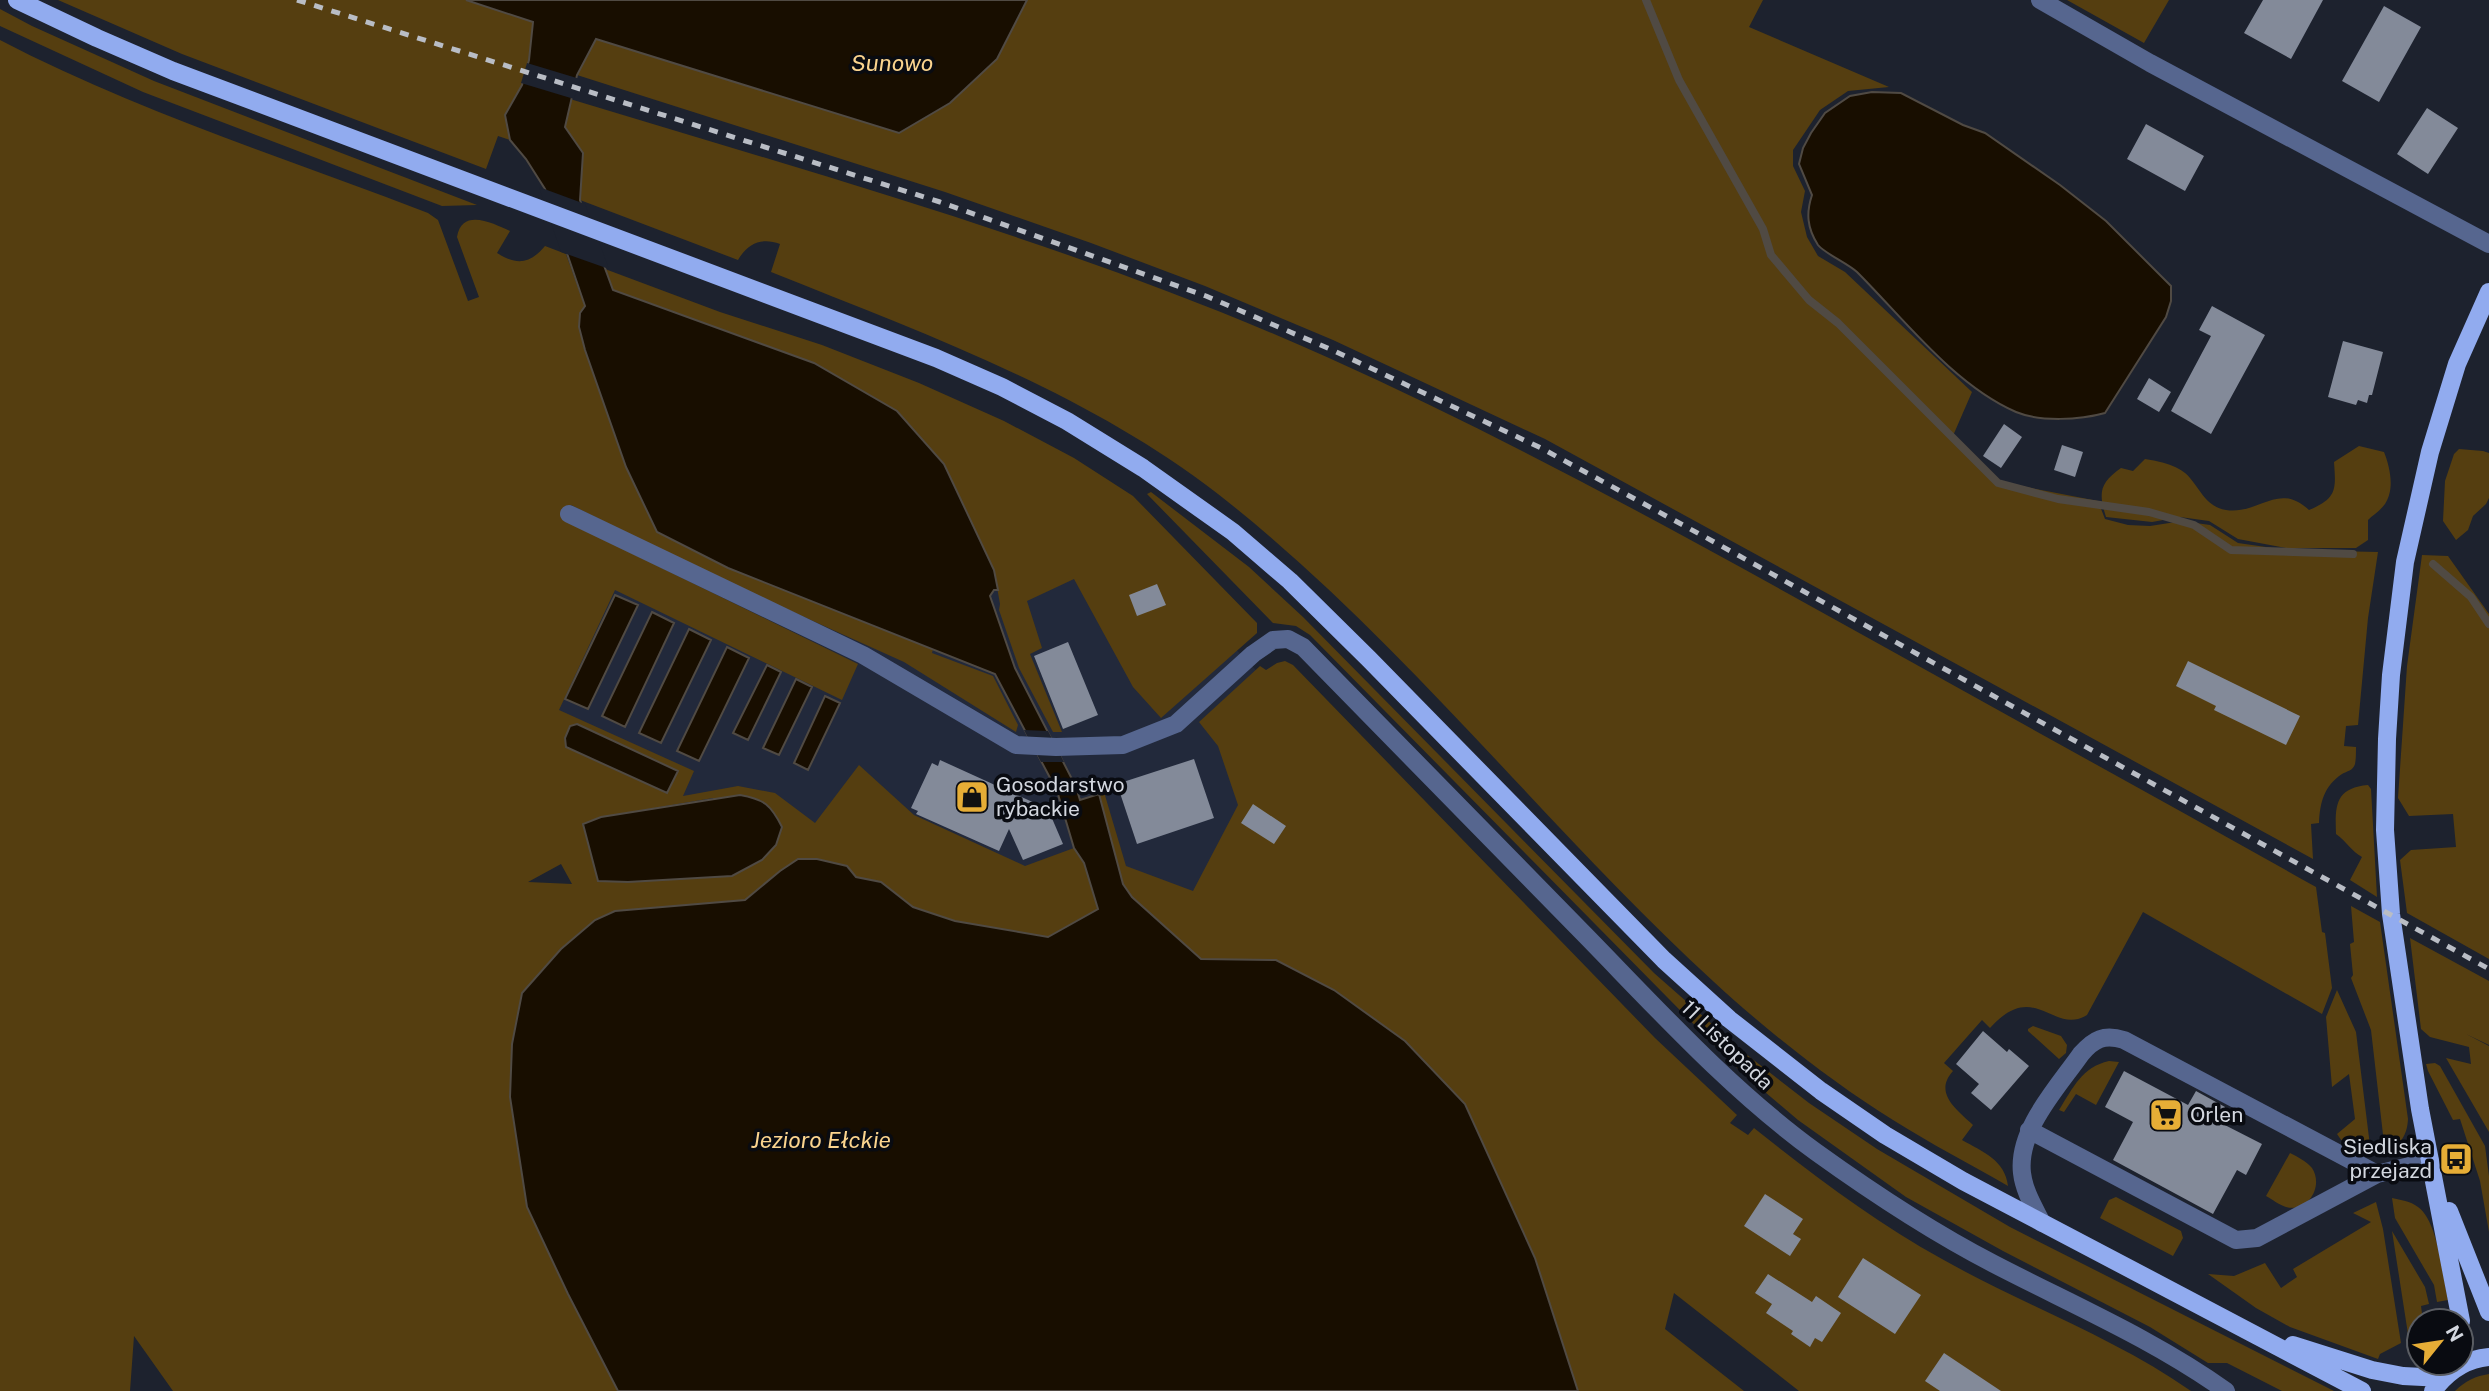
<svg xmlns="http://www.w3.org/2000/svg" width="2489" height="1391" viewBox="0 0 2489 1391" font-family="'Public Sans',sans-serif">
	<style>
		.built { fill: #22293b }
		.green { fill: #553e10; fill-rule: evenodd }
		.water { fill: #180e00; stroke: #504a43; stroke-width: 2 }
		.pier { fill: #1d222e }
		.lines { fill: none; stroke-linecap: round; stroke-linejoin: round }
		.stream { stroke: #504a43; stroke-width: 8 }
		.building { fill: #838a99 }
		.minor { stroke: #56668f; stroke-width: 18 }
		.major { stroke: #91abef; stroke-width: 18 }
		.rail { stroke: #b9bdc5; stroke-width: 5; stroke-dasharray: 9 9; stroke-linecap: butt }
		.labels { text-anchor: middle; stroke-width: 7; stroke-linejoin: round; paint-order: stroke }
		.poi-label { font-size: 21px; fill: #d3d7df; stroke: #090b11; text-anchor: start }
		.street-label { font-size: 21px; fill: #d3d7df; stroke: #090b11 }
		.water-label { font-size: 23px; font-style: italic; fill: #fbd48e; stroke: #090b11 }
	</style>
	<rect width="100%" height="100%" fill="#1d222e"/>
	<path class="built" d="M579 499 1103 511 1499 923 1432 1003 1136 878 589 890 500 752 581 571Z"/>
	<path class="green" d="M58 0H466L533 21 529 60 522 85 505 115 510 140 498 136 486 169 182 54Z
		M1027 0H1763L1749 27 1889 87 1848 91 1820 110 1793 150V166L1805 191 1801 212 1807 237 1818 256 1845 272 1972 392 1952 438 2000 482 2098 501 2105 519 2128 525 2150 526 2182 521 2210 525 2238 543 2287 550 2378 552 2368 618 2358 725 2346 726 2344 746 2356 747C2356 752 2356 760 2355 764 2353 771 2347 771 2342 774 2324 786 2320 802 2319 823L2311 824 2313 859 1545 439 1333 340 1205 286 1091 243 945 192 577 75 596 39 899 133 997 59Z
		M2067 0H2169L2144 43Z
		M0 9 32 26 154 81 477 205 442 206 143 92 0 26Z
		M0 40C136 111 285 158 428 213L438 220 468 301 479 297 457 237C462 207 494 224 510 231L497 253C516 265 529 265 545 246L566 254 585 307 933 649 932 653 993 676 1018 725 1016 732 904 662 720 579 571 505 570 523 858 664 842 700 615 590 559 710 694 771 683 796 738 786 775 793 815 823 859 765 914 815 1025 866 1074 848 1084 863 1098 909 1048 937 955 921 913 907 881 882 856 877 780 871 745 900 615 911 561 949 522 993 512 1044 510 1097 527 1207 568 1294 618 1391H173L134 1336 130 1391H0ZM713 798 732 876 628 882 598 881 583 824 601 817ZM561 864 572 884 528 882Z
		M570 99C826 177 1084 248 1329 358 1505 437 1674 530 1843 624 2001 712 2159 799 2316 887L2322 932 2325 933 2332 988 2322 1014 2143 912 2087 1015C2053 1036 2035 978 1990 1028L1982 1020 1944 1063 1953 1071C1933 1093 1957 1110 1973 1125L1962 1140C1983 1152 2005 1160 2008 1186 1970 1164 1931 1144 1893 1120 1833 1083 1766 1030 1714 982 1543 825 1401 637 1218 494 1085 391 925 334 771 272L780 244C762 237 748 243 738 260L580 200 583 153 565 127Z
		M605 269 720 312 822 345 919 383 1004 421 1074 458 1133 496 1257 623V633L1161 718 1133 687 1074 579 1027 601 1042 648 1030 654 1062 732H1053L1019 668 999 610 1000 604 994 570 944 464 897 411 814 363 613 291Z
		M2359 446 2384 452C2390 467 2395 489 2385 504 2381 510 2373 515 2368 520V540L2356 548H2286L2238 539 2209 521 2180 517 2152 522 2106 517C2098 492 2100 483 2121 468L2133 471 2145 459C2160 461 2181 466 2190 478 2201 491 2207 507 2226 510 2259 515 2278 481 2309 510 2337 498 2336 490 2334 462Z
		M2459 449 2483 451 2489 453V498L2486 504 2473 516 2468 530 2456 540 2443 521 2445 481 2454 454Z
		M1151 492 1249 567 1303 617 1654 973 1746 1054 1809 1103 1877 1149 2010 1227 2334 1391H2282L2227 1363H2208L2150 1327 2003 1251 1906 1197 1798 1120 1739 1070 1310 635 1296 626 1273 623 1147 494Z
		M2422 555 2448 556 2489 614V959L2407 913 2400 860 2411 850 2456 847 2453 814 2409 816 2398 798 2407 666Z
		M1285 661 1293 665 1655 1038 1737 1115 1730 1123 1748 1135 1754 1128C1814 1176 1875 1222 1942 1259 2023 1305 2114 1337 2191 1391H1799L1674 1293 1665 1329 1744 1391H1578L1535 1258 1465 1104 1276 960 1201 959 1132 897 1123 884 1099 794 1104 792 1126 866 1193 891 1238 805 1218 746 1199 722 1260 666 1266 670 1277 663Z
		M2368 785 2371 789 2377 897 2350 880 2362 857C2352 852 2346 841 2336 834 2335 806 2335 788 2368 785Z
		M2351 906 2380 922 2408 1119C2407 1136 2401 1144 2385 1152L2371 1030 2351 978 2353 975 2350 944 2354 942Z
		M2410 938 2489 981V1045L2466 1034 2489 1046V1132L2446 1058 2471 1064 2469 1047 2430 1037 2421 1029Z
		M2337 990 2356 1032 2371 1154C2355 1151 2345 1147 2337 1134L2355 1119 2349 1074 2332 1087 2326 1017Z
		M2033 1026 2061 1036 2067 1045 2066 1053 2059 1059 2028 1031V1029Z
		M2109 1061 2119 1062 2096 1105 2076 1094 2064 1112 2059 1110C2073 1088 2082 1067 2109 1061Z
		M2435 1063 2440 1066 2485 1146 2489 1176V1232L2480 1181 2460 1119 2453 1120 2428 1071 2426 1064Z
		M2290 1153C2298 1157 2306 1161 2312 1168 2324 1186 2308 1213 2286 1207 2279 1205 2272 1199 2266 1196Z
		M2116 1197 2181 1231 2183 1238 2173 1256 2100 1218 2109 1200Z
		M2392 1198C2401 1200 2410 1201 2418 1207 2438 1221 2443 1277 2448 1300L2437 1302 2434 1285 2395 1218Z
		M2376 1202 2383 1229 2401 1343 2380 1354 2378 1359 2290 1327 2256 1308 2208 1274 2234 1276 2265 1263 2281 1288 2297 1277 2293 1269 2371 1222 2353 1213Z
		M2392 1231 2425 1287 2429 1304 2421 1306 2423 1321H2419V1329L2411 1335 2408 1334Z
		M2489 1374V1391H2455C2465 1381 2476 1376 2489 1374Z"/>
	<path class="water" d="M466 0H1027L997 59 950 103 899 133 596 39 577 75 565 127 583 153 580 200 613 290 814 363 897 411 944 464 994 570 998 590H994L990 596 1015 668 1076 787 1080 800 1099 794 1123 884 1132 897 1201 959 1276 960 1334 990 1405 1041 1465 1104 1535 1258 1578 1391H618L568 1294 527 1207 510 1097 512 1044 522 993 561 949 595 920 615 911 745 900 780 871 798 859H817L847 866 856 877 881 882 913 907 955 921 1048 937 1098 909 1084 863 1074 848 1057 791 995 674 728 568 657 532 626 467 585 350 579 327 580 313 585 306 545 189 526 159 510 140 505 115 522 85 529 60 533 22Z
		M1872 92 1901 93 1963 125 1985 133 2060 185 2106 221 2171 286V301L2166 317 2105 413C2080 420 2040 422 2016 412 1954 385 1904 319 1857 272 1847 263 1824 253 1818 245 1807 228 1806 213 1812 195L1799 164 1803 148 1811 133 1825 113 1850 96Z
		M615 595 638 605 588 709 565 699Z
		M652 612 674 623 625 727 602 716Z
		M689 629 711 640 661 743 639 733Z
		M727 647 749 658 699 761 677 751Z
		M767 665 781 672 748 740 733 733Z
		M796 679 812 687 779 755 763 748Z
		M825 696 840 703 808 770 794 763Z
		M577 724 678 771 667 793 566 747 565 738 570 726Z
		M740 795C764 799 771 805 782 827L776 845 762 860 732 876 628 882 598 881 583 824 601 817Z"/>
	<path class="pier" d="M527 63 580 79 574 99 521 83Z
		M539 187 585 204 609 269 561 252Z
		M1024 730 1048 731 1064 762H1041Z"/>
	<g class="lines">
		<path class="stream" d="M1646 0 1679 80 1763 229 1771 255 1809 300 1838 323 1998 483 2058 499 2149 512 2194 525 2231 550 2353 554
			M2433 564 2471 597 2489 624"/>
	</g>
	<path class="building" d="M2263 0H2323L2291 59 2244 33Z
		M2384 6 2421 27 2379 102 2342 81Z
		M2427 108 2458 128 2428 174 2397 154Z
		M2146 124 2204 156 2185 191 2127 159Z
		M2212 306 2265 335 2211 434 2171 411 2211 336 2199 330Z
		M2343 341 2383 352 2372 395H2369L2367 403 2358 400 2356 405 2328 397Z
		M2149 378 2171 392 2159 412 2137 399Z
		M2004 424 2022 437 2001 468 1983 456Z
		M2062 445 2083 452 2075 477 2054 470Z
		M1157 584 1166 605 1137 616 1129 595Z
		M1068 642 1098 715 1063 729 1034 656Z
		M2188 661 2300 716 2286 745 2214 710 2216 706 2176 686Z
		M1194 759 1214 818 1137 844 1117 784Z
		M940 760 1048 809 1063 844 1023 860 1009 829 999 851 916 814 918 811 911 808 932 763 938 766Z
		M1253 804 1286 826 1274 844 1241 823Z
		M1983 1031 2007 1052 2009 1049 2029 1066 1991 1110 1971 1093 1979 1084 1956 1064Z
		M2124 1071 2188 1105 2196 1091 2225 1107 2217 1121 2262 1144 2246 1175 2237 1170 2213 1214 2113 1160 2133 1122 2105 1107Z
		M1765 1194 1803 1219 1793 1234 1801 1239 1790 1256 1744 1226Z
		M1863 1258 1921 1295 1895 1334 1838 1297Z
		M1768 1274 1812 1302 1816 1296 1841 1313 1822 1342 1815 1338 1810 1347 1791 1334 1793 1331 1766 1313 1772 1304 1755 1293Z
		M1944 1353 2001 1391H1940L1925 1381Z"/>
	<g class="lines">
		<path class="minor" d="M2040 0 2150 63 2489 244
			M569 514 863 655 1016 745 1056 747 1123 745 1176 724 1253 654 1273 640 1288 639 1303 647C1398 744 1494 841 1589 939 1661 1013 1732 1091 1816 1152 1873 1193 1932 1232 1994 1264 2073 1305 2153 1339 2226 1391
			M2029 1130 2236 1240 2257 1238 2377 1174 2430 1161
			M2042 1223C2034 1207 2024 1191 2022 1173 2017 1130 2058 1087 2081 1054 2094 1039 2104 1034 2124 1040L2377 1174"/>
		<path class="major" d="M17 0 97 38 173 71 936 358 1002 387 1067 421 1143 468 1233 532 1290 581 1369 659 1664 960 1729 1019 1821 1091 1885 1135 1963 1181 2362 1391
			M2449 1211 2489 1312
			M2461 1321 2420 1109 2391 914 2385 830 2387 739 2391 675 2405 562 2430 452 2457 364 2489 292
			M2293 1345 2372 1370 2403 1376 2443 1378
			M2433 1391C2447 1372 2465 1359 2489 1357"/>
		<path class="rail" d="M297 0 940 202 1206 296 1330 349 1541 448 1705 537 2489 969"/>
	</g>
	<defs>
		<symbol id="shop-square" viewBox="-11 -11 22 22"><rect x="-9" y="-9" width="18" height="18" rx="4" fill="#e6ad36" stroke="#090b11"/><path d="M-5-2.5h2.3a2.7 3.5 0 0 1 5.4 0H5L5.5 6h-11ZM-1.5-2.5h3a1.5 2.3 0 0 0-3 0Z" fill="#111"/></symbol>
		<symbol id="supermarket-square" viewBox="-11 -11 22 22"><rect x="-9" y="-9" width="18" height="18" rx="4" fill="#e6ad36" stroke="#090b11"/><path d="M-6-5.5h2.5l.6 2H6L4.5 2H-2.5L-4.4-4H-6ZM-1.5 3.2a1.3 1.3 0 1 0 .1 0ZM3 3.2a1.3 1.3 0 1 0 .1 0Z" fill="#111"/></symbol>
		<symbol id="bus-square" viewBox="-11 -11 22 22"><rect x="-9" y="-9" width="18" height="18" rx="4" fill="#e6ad36" stroke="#090b11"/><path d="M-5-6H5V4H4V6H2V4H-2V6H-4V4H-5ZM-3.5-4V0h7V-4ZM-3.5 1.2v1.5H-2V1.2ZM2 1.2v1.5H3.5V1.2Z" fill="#111"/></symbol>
	</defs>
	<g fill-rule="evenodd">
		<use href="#shop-square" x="953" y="778" width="38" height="38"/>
		<use href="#supermarket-square" x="2147" y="1096" width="38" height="38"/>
		<use href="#bus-square" x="2437" y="1140" width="38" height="38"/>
	</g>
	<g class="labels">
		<g class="poi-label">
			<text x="996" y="792">Gosodarstwo<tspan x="996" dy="24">rybackie</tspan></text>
			<text x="2190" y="1122">Orlen</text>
			<text x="2432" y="1154" text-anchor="end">Siedliska<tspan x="2432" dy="24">przejazd</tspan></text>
		</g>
		<g class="street-label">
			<text transform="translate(1727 1045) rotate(44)" y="7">11 Listopada</text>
		</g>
		<g class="water-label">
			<text x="892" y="71">Sunowo</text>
			<text x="821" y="1148">Jezioro Ełckie</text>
		</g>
	</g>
	<g transform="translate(2440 1342) rotate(60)"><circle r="33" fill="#090b11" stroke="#5a5d63" stroke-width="2"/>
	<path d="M0-5L12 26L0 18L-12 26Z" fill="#e6ad36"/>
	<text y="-10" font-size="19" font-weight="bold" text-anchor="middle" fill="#d3d7df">N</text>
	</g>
</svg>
